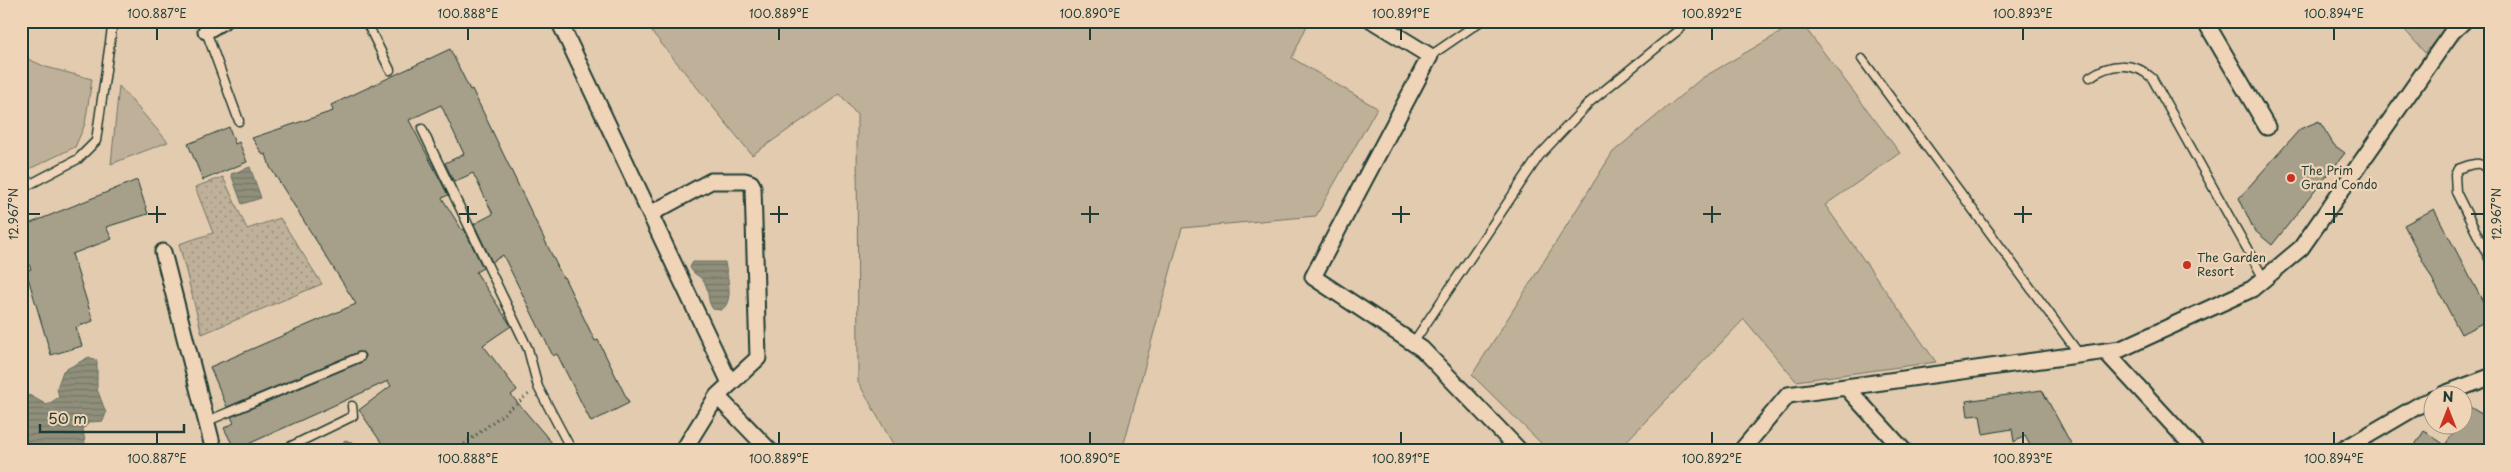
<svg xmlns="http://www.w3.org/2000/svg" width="2511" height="472" viewBox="0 0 2511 472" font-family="'Playpen Sans',sans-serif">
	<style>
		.grass { fill: #bfb099; stroke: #6f7666 }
		.garden { fill: url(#garden-dots); stroke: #6f7666 }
		.water { fill: url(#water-rules); stroke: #636e5f }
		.building { fill: #a69f89; stroke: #1f3d34 }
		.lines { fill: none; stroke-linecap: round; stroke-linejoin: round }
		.service-casing { stroke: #1f3d34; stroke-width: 11 }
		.minor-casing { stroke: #1f3d34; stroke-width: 19 }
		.path { stroke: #1f3d34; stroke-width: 3; stroke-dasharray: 1 4; stroke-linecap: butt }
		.service { stroke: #f0d4b7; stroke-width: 8 }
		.minor { stroke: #f0d4b7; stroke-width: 15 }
		.ticks { fill: none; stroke: #1f3d34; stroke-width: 2 }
		.poi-dot { fill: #c8321e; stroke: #f0d4b7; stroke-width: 2 }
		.labels { text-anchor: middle; stroke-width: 4.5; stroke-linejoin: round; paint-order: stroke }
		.poi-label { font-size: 12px; fill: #1f3d34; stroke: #f0d4b7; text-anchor: start }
		.neatline { fill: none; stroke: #1f3d34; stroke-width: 2 }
		.ticks-label { font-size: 12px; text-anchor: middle; fill: #1f3d34 }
	</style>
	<defs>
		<pattern id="garden-dots" width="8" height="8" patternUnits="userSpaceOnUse" patternTransform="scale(1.25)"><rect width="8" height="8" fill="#bfb099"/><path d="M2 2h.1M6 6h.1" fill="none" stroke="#9b907e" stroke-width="1.8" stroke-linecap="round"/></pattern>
		<pattern id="water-rules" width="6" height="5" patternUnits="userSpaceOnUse" patternTransform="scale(1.25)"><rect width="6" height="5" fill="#908f7b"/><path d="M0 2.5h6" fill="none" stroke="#757666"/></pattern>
	</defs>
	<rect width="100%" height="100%" fill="#e3cbaf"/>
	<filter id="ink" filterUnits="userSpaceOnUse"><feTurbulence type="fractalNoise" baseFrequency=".02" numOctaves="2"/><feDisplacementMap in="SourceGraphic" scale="10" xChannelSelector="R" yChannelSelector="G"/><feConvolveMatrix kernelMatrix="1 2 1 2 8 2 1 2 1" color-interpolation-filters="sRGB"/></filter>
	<g filter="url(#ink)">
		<path class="grass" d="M643 21H1309L1292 58 1377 108 1316 216 1182 228 1122 451H897L858 382 857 115 840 94 752 155Z
			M1800 21 1900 153 1825 205 1936 362 1796 381 1744 319 1617 451H1549L1472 375 1613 152 1702 78Z
			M2397 21H2451L2425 53Z
			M21 56 46 67 92 79 85 124 75 147 21 173Z
			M119 86 168 142 111 164Z"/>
		<path class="garden" d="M223 177 247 229 280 218 322 284 202 334 179 244 213 233 195 187Z"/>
		<path class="water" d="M250 167 261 198 242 204 231 174Z
			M693 262H725C727 276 735 302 721 310L713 309C706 300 710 290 704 282 700 275 693 275 690 267Z
			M89 357 97 361V389L106 413 103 421 90 422 83 429 85 443 77 451H54L42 448 38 451H21V401L29 395 47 405 59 397 57 388 63 371Z
			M345 440 351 442 355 449 323 451 330 448 338 449Z"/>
		<path class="building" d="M450 49 470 90 472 89 563 278 564 277 595 341 598 340 629 403 591 422 557 354 553 356 503 255 492 262 474 224 493 214 473 173 454 182 445 163 464 154 441 105 409 120 448 195 442 198 462 230 464 229 483 268 476 272 511 326 483 345 517 390 511 395 559 451H387L359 410 391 386 388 381 235 450 224 428 234 423 231 417 362 362 366 357 363 352H358L227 407 210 367 356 304 270 167 266 154 263 155 252 138 333 111 331 105Z
			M2319 121 2334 145 2345 153 2272 245 2254 230 2239 198 2300 129Z
			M229 127 235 144 239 142 247 162 203 180 188 144Z
			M137 180 148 214 106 227 112 239 72 254 93 321 76 327 82 346 51 355 26 271 31 269 21 247V227Z
			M2434 209 2490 315V319L2461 334 2404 225Z
			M2042 390 2075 451H2033L2025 436 2014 442 2012 429 1983 434 1980 415 1968 416 1966 401Z
			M2470 407 2490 419V451H2411L2424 431 2445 445 2459 424H2464V417Z"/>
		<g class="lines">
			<defs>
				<path id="service" d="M366 21 390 70
					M206 31 239 121
					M1430 56 1481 21
					M1862 59 2080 355
					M2090 77C2110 63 2133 61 2152 78L2264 279
					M422 129 528 349 538 387 572 451
					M2490 175C2482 158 2473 164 2458 169L2455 175 2456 192 2490 260
					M21 189 78 159 96 141 113 21
					M1413 343 1539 156 1590 102 1681 28
					M205 422 360 357
					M281 451 353 416 352 406"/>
				<path id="minor" d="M559 21 730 383
					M1373 21 1430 56 1313 277 1422 349 1520 451
					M2205 21 2267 127
					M206 31 223 21
					M650 214 711 181H745L751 183 753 187 758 358 717 396 683 451
					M163 252 214 451
					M2105 351 2197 451
					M1846 387 1904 451
					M2444 394 2490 377
					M717 396 770 451
					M1741 451 1788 395 2121 349 2252 289 2301 248 2452 32 2464 21
					M2341 451 2421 404 2434 399"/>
			</defs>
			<use href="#service" class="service-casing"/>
			<use href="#minor" class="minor-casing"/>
			<path class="path" d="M436 451 441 448 462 446 529 394"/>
			<use href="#service" class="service"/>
			<use href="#minor" class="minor"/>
		</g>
	</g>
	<path class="ticks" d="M157 28V40M468 28V40M779 28V40M1090 28V40M1401 28V40M1712 28V40M2023 28V40M2334 28V40M157 206V223M468 206V223M779 206V223M1090 206V223M1401 206V223M1712 206V223M2023 206V223M2334 206V223M28 214H40M148 214H166M459 214H477M770 214H788M1081 214H1099M1392 214H1410M1703 214H1721M2014 214H2032M2325 214H2343M2471 214H2484M157 432V444M468 432V444M779 432V444M1090 432V444M1401 432V444M1712 432V444M2023 432V444M2334 432V444"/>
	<g class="poi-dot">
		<circle cx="2291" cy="178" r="5"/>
		<circle cx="2187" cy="265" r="5"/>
	</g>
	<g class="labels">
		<g class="poi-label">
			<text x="2301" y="175">The Prim<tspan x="2301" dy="14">Grand Condo</tspan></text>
			<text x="2197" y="262">The Garden<tspan x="2197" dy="14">Resort</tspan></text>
		</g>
	</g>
	<rect width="2511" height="472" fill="none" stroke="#f0d4b7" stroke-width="55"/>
	<g transform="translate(2448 410)"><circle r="24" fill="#f0d4b7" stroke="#9c9883"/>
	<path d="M0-4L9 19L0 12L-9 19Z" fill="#c8321e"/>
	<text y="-8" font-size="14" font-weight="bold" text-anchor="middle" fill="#1f3d34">N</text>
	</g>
	<path d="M40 424v8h144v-8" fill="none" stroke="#1f3d34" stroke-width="2.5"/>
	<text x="48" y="424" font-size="15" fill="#1f3d34" stroke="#f0d4b7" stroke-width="4" paint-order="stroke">50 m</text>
	<rect x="28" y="28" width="2456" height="416" class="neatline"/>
	<g class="ticks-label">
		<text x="157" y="18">100.887°E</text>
		<text x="468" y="18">100.888°E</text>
		<text x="779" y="18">100.889°E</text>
		<text x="1090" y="18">100.890°E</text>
		<text x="1401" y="18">100.891°E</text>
		<text x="1712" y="18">100.892°E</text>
		<text x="2023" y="18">100.893°E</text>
		<text x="2334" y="18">100.894°E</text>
		<text transform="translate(14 214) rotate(-90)" y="4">12.967°N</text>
		<text transform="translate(2497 214) rotate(-90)" y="4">12.967°N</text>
		<text x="157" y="463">100.887°E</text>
		<text x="468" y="463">100.888°E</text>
		<text x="779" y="463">100.889°E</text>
		<text x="1090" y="463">100.890°E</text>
		<text x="1401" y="463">100.891°E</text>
		<text x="1712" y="463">100.892°E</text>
		<text x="2023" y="463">100.893°E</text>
		<text x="2334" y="463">100.894°E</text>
	</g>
</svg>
